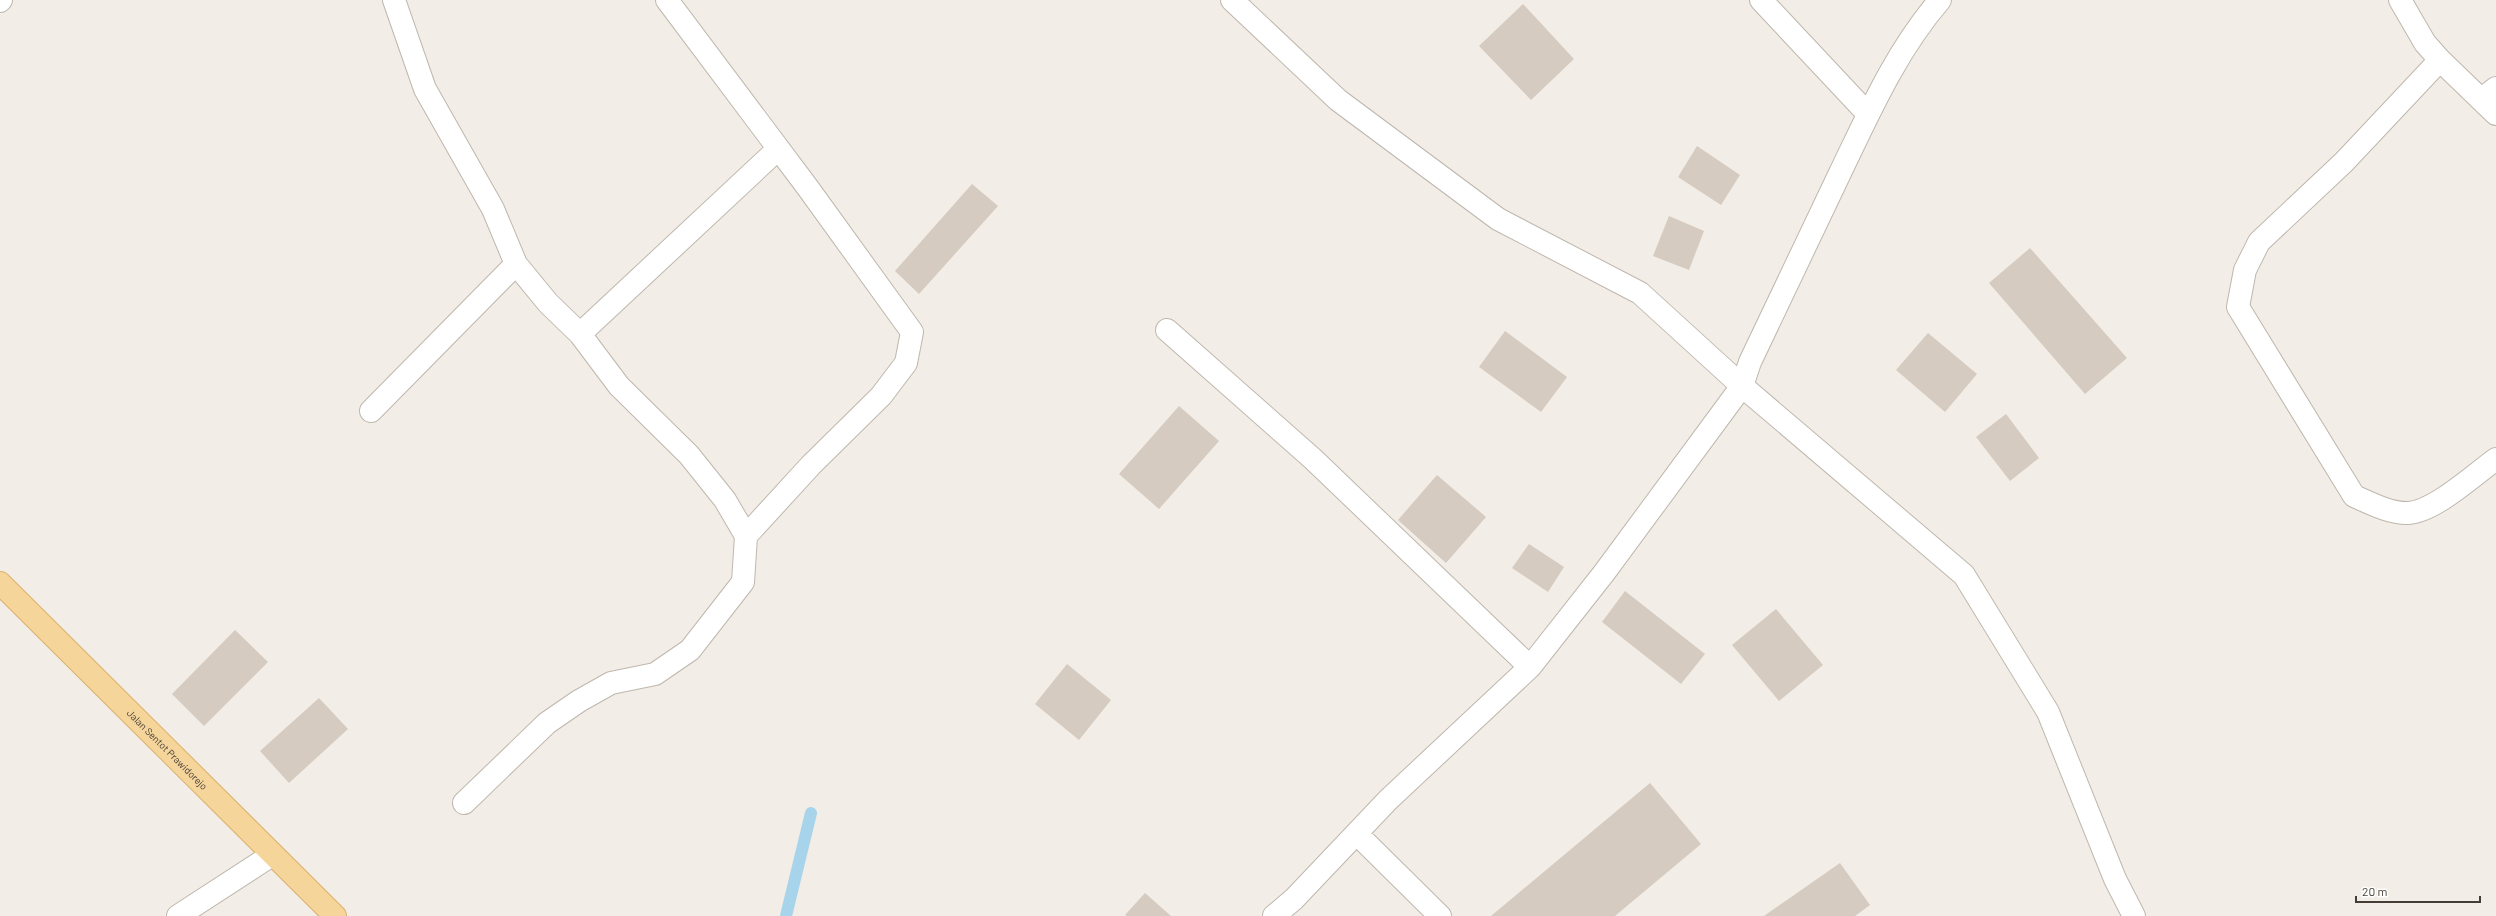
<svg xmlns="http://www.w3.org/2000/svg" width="2496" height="916" viewBox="0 0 2496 916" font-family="Barlow,sans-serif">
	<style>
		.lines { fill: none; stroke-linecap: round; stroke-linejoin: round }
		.stream { stroke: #a7d4ea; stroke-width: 12 }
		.building { fill: #d5cbc0 }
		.minor-casing { stroke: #bfb7ad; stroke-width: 24 }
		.major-casing { stroke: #dab16c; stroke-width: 24 }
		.minor { stroke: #fff; stroke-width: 22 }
		.major { stroke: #f6d59b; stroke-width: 22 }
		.labels { text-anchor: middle; stroke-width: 4; stroke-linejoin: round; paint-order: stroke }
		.street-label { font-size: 10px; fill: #443d36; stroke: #fff }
	</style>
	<rect width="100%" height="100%" fill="#f2ede6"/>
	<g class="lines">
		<path class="stream" d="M786 916 811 813"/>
	</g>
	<path class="building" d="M1523 4 1574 59 1531 100 1479 46Z
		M1697 146 1740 175 1721 205 1678 177Z
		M972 184 998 206 919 294 895 271Z
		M1669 216 1704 231 1689 270 1653 256Z
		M2030 248 2127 358 2085 394 1989 283Z
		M1505 331 1567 377 1541 412 1479 367Z
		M1928 333 1977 374 1945 412 1896 370Z
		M1179 406 1219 441 1159 509 1119 474Z
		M2006 414 2039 458 2010 481 1976 437Z
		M1437 475 1486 517 1446 563 1398 520Z
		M1529 544 1564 567 1548 592 1512 568Z
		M1625 591 1705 654 1681 684 1602 622Z
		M1776 609 1823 665 1779 701 1732 645Z
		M235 630 268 662 204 726 172 694Z
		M1067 664 1111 700 1079 740 1035 704Z
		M319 698 348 729 289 783 260 751Z
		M1650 783 1701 844 1615 916H1491Z
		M1840 863 1870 905 1855 916H1764Z
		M1145 893 1171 916H1127L1125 915Z"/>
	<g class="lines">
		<defs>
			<path id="minor" d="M394 0 425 89 493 209 516 264 548 303 580 334 619 386 689 455 725 500 746 536 743 582 690 650 655 674 611 683 579 701 547 723 464 803
				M667 0 808 188 912 332 906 363 881 396 811 465 746 536
				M1232 0 1338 100 1498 219 1640 293 1742 386 1964 575 2048 712 2115 879 2134 916
				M1761 0 1868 114
				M2400 0 2425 43 2440 60 2344 162 2259 242 2245 270 2238 307 2354 496C2370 503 2389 513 2407 513 2433 513 2475 474 2496 459
				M0 1 1 0
				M2440 60 2496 114
				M2482 99 2496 88
				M1167 330 1313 459 1530 667
				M580 334 778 149
				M371 411 516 264
				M1357 834 1440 916
				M178 916 272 855
				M1274 916 1294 899 1388 800 1530 667 1604 573 1742 386 1750 362C1780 299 1810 236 1840 173 1869 113 1896 51 1940 0"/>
			<g id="major">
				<path id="s1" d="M0 583 335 916"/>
			</g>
		</defs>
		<use href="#minor" class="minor-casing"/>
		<use href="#major" class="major-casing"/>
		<use href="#minor" class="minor"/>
		<use href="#major" class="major"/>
	</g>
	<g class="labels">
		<g class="street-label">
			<text dy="4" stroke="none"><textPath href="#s1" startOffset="236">Jalan Sentot Prawidorejo</textPath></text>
		</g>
	</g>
	<path d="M2356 896v6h124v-6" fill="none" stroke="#443d36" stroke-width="2"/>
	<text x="2362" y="896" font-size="12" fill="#443d36" stroke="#ffffff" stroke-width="3" paint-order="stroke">20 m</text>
</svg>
